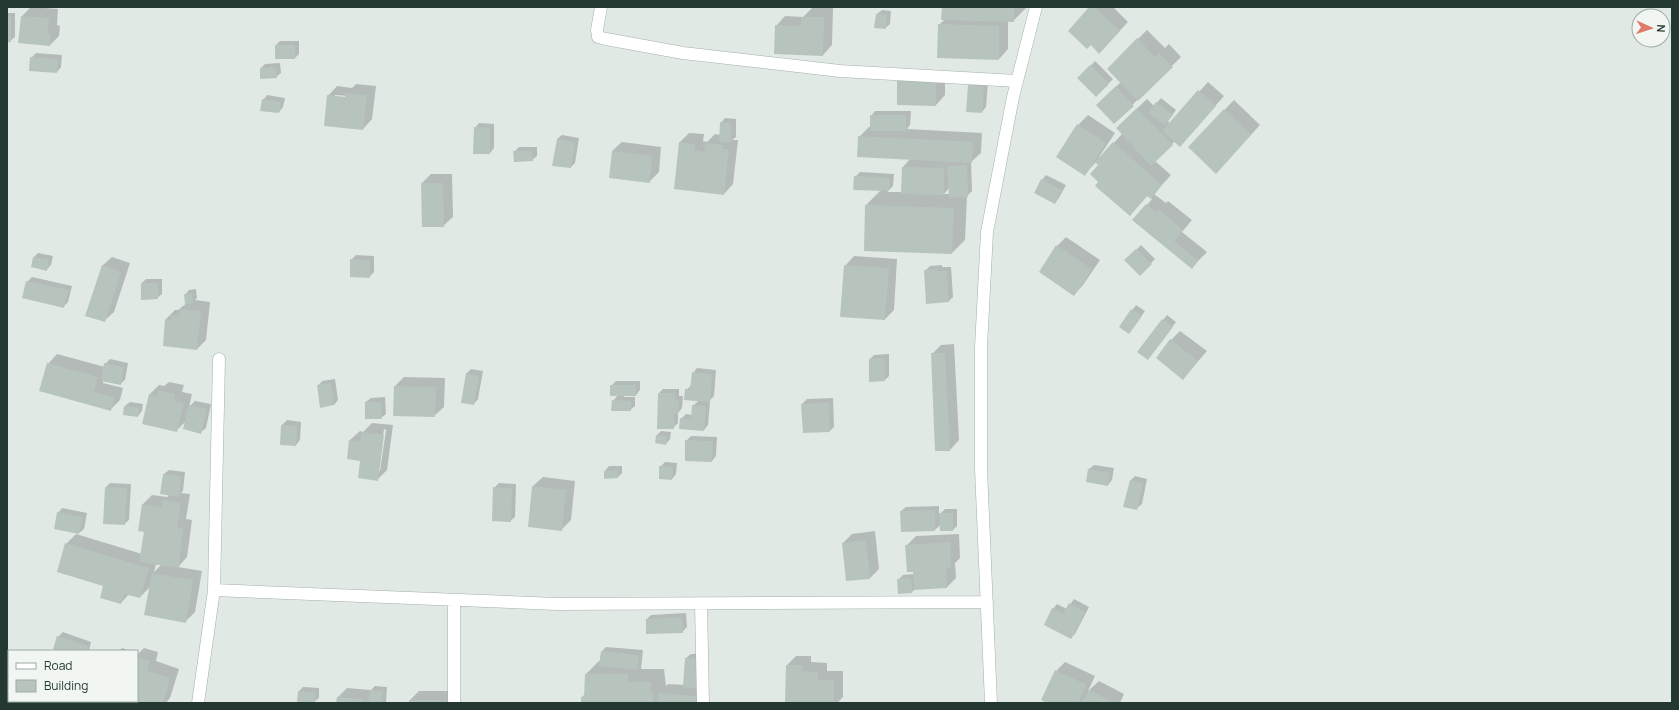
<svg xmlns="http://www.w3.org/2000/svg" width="1679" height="710" viewBox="0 0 1679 710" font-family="Manrope,sans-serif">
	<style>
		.shadow { fill: #0003; fill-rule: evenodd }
		.building { fill: #b7c4bd }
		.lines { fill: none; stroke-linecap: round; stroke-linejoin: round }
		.street-casing { stroke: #a4b0ab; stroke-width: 13 }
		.street { stroke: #fff; stroke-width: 12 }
	</style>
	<rect width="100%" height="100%" fill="#e1e9e5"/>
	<path class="shadow" d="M31 7 58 9 57 25 60 26 59 36 50 45 22 16Z
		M943 7H1027L1013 21H1008V49L999 59 939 25 945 19Z
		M1091 7H1113L1128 22 1108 43Z
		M812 8H833L832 45 823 55 776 26 785 16 803 17Z
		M882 10 891 11 890 24 885 28 877 14Z
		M7 13H15V37L10 41H7Z
		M1147 30 1165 48 1169 44 1181 57 1114 123 1097 105 1121 82 1108 69Z
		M280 41H299V54L295 58 276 45Z
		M36 53 62 55 61 67 57 72 31 58Z
		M1095 61 1113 79 1096 96 1079 78Z
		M280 63 281 73 276 77 261 68 265 64Z
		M907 72H945V95L936 105 898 81Z
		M973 81 988 82 986 107 982 112 969 85Z
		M1208 82 1224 96 1180 146 1175 141 1155 161 1171 175 1154 194 1166 203 1168 201 1192 220 1182 232 1207 252 1192 267 1134 220 1152 199 1148 195 1130 215 1100 182 1099 165 1096 162 1085 174 1057 157 1078 125 1088 115 1115 133 1099 157 1100 158 1122 134 1126 119 1147 99 1154 106 1161 98 1176 110 1168 121 1170 124Z
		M356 84 376 86 372 119 363 129 328 96 337 86 352 88ZM335 95 350 96V98L335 97Z
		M267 95 285 98 283 107 279 112 263 100Z
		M1234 100 1260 125 1225 163 1189 147Z
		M875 111H911L910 125 907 129 982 133 981 153 971 162 972 191 967 196 965 240 952 253 866 205 881 190 855 177 860 172 894 174 893 186 887 192H902L903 167 910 159 859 137 869 127H871V116ZM949 188 950 194H944Z
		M725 118 736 119V137L732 140H738L733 184 724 194 680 142 689 133 704 134 703 141 707 142 715 134 720 135 721 123Z
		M479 123 494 124V148L490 153 475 128Z
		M562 135 579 138 575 163 571 167 557 139Z
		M622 142 661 147 659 172 649 182 612 151Z
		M519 147H537V156L532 160 514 152Z
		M431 174H452L453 217 443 226 422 183Z
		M1046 175 1066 185 1059 198 1055 203 1042 180Z
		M1066 237 1100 260 1083 285 1074 295 1057 246Z
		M1141 245 1155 259 1140 275 1126 260Z
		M38 253 53 256 51 265 46 270 34 257Z
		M356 255 374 256V272L369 277 351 260Z
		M854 256 897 259 894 310 885 319 845 266Z
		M112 257 130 263 114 312 104 321 102 266Z
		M942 265V267H951L953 297 948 302 925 271 930 266Z
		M32 277 72 286 68 302 64 306 27 282Z
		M146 279H162V294L157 298 142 283Z
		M196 289 197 298 195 300 210 302 206 340 197 349 166 319 175 310H178L187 303 185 295 189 290Z
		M1136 305 1145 311 1129 333 1120 327Z
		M1167 315 1176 322 1148 359 1138 352Z
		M1180 331 1207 351 1183 379 1171 340Z
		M954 344 959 440 950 450 932 354 941 345Z
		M57 354 105 367V364L110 359 128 363 125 380 120 384 103 381V383L123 388 120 400 110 410 48 364Z
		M889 354V376L885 380 870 359 874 355Z
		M697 368 716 370 714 396 708 402H710L708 425 704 430 681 419 686 414 692 415 693 406 699 400 686 390 692 385 693 373Z
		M471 369 483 371 478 399 474 404 466 374Z
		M404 377 445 378 444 407 434 416 395 386Z
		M335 379 338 400 334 405 318 386 322 381Z
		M616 381H640V390L636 395H624V397H635V406L630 410 613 401 618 395 611 386Z
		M169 382 184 385 182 392 192 394 189 407 195 401 211 404 206 428 201 432 187 420 176 431 150 394 159 385 164 386Z
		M663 389H679V396H683L682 408 678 413V423L673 428 659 393Z
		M385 397 386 414 381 418 366 402 371 398Z
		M833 398 834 427 830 431 802 404 807 399Z
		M130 402 143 404 142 411 138 416 125 406Z
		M287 420 301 422 300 440 296 445 281 444 282 425Z
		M372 423 393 425 387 470 377 480 361 460 350 440 360 431 363 432ZM384 429 386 430 380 471H378Z
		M661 431 671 432 670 439 666 444 657 435Z
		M691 436 717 437 716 456 712 461 686 441Z
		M665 462 677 463 676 474 672 479 660 467Z
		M1094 465 1114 468 1112 480 1108 485 1087 481 1089 469Z
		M609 466H622V473L618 477 605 471Z
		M169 470 185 472 183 491 181 493 190 494 186 519 192 520 187 557 178 567 202 571 195 612 185 622 150 587 140 597 129 594 121 603 66 544 76 534 142 554 145 531 143 504 152 495 167 497 170 494 164 474ZM156 564H162L154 572Z
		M1135 476 1147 479 1142 504 1137 508 1131 480Z
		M543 477 575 481 571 520 561 530 529 526 533 486Z
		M110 483 131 484 129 520 124 524 106 487Z
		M499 483 516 484 515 517 510 521 494 488Z
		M939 506V515L945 509H957V526L953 530 941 524 935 530 901 511 906 507Z
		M62 508 87 513 84 529 79 533 58 513Z
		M875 531 879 569 870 578 843 543 852 534Z
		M959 534 960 558 955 563 956 578 947 587 915 589 912 592 898 580 903 575 914 574 906 546 916 536Z
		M1074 599 1089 607 1075 634 1071 638 1053 609 1057 604 1067 609Z
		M686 613 687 627 682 632 647 619 651 615Z
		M63 632 91 642 89 651H62L58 637Z
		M606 647 643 650 641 669H664L666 686 668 684 685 685 686 658 691 654H704L705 703H582V697L585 694 586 674 599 661H601L602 651Z
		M122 648 131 651H119Z
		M144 648 158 652 156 661 179 669 170 698 166 703H116L117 701H137V653H139Z
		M796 656H811V662L827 663V671H843V697L837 703H786L787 665Z
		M1065 662 1095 676 1088 691 1099 681 1124 694 1120 703H1049L1056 671Z
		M375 686 387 687 386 703H337L338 697 347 688 371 690Z
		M303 687 319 688V698L314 702 299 691Z
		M419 691H450V703H410V700Z"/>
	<path class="building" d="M942 7H1014V22L941 20Z
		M1089 7H1094L1120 31 1099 54 1091 45 1087 49 1068 31Z
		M876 14 887 15 886 29 874 28Z
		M21 16 49 18 48 34 51 35 50 46 18 43Z
		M7 17H11V42H7Z
		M801 17H824L823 56 774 54 775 25 801 26Z
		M938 24 999 26V60L937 58Z
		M1137 38 1155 57 1159 53 1173 67 1138 101 1107 69Z
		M275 45H295V59H275Z
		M30 57 58 59 57 73 29 71Z
		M1090 65 1109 84 1096 97 1077 78Z
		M276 67 277 78 260 79V68Z
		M897 81H936V106L897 105Z
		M968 85 984 86 982 113 966 112Z
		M1116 86 1134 106 1114 124 1096 105Z
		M1198 90 1216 106 1180 147 1162 131Z
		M346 93 367 95 363 130 324 126 327 95 345 97Z
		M262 99 281 102 279 113 260 111Z
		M1156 102 1173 115 1165 125 1148 113Z
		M1137 108 1173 145 1151 166 1116 128Z
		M1224 109 1251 135 1216 174 1188 147Z
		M870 115H906V131H870Z
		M720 122 731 123V142H719Z
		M1077 124 1106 143 1085 176 1056 157Z
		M474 127 490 128V154H473Z
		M858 136 973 142 972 163 857 157Z
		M557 139 575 142 571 168 552 166Z
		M679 142 695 144 694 150 704 152 705 143 723 145 722 149H729L724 195 674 189Z
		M1113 142 1162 185 1151 199 1147 196 1130 216 1095 186 1098 182 1090 174 1098 165 1095 162Z
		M513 151H532L533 161 514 162Z
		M612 151 652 156 650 183 609 178Z
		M967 165 968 197 949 198 947 166Z
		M902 167 944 168V195L901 194Z
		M854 176 890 178 889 191 853 190Z
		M1041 179 1062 190 1055 204 1034 193Z
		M421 183H443L444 227H422Z
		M1146 204 1156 212 1158 209 1183 230 1174 241 1198 261 1192 269 1132 220Z
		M865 205 954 208 952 254 864 251Z
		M1056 245 1092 269 1074 296 1039 272Z
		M1136 249 1152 264 1140 276 1124 260Z
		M33 257 49 260 47 271 31 267Z
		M350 259 370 260V278L350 277Z
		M102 265 121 272 105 322 85 316Z
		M844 265 889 268 885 320 840 317Z
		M937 269 938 271H947L949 302 926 304 924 270Z
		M26 281 68 290 64 308 22 298Z
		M141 283H158V299L141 300Z
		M192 293 193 303 185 304 184 294Z
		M180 309 201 311 197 350 163 346 165 319 171 320V315L179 316Z
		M1131 309 1142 316 1129 334 1119 327Z
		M1162 319 1173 327 1148 360 1137 352Z
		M1170 339 1198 361 1183 380 1156 358Z
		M931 353H945L950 451H935Z
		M885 358V381L869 382V359Z
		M47 363 98 377 94 392 114 397 111 411 39 391Z
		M104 363 124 367 121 385 101 381Z
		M692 372 712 374 710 402 684 400 685 389 690 390Z
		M466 373 479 376 474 405 461 403Z
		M331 383 334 405 320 408 317 385Z
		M610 385H636V396H610Z
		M394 386 436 387 435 417 393 416Z
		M158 390 175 394 174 401 184 403 177 432 142 424 149 394 157 396Z
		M658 393H675V400H679L678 414H674V429H657Z
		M612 400 631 401V411H611Z
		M365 402H381L382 419H365Z
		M829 402 830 432 803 433 801 404Z
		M189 405 207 409 201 434 183 429Z
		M692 405 706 406 704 431 679 429 680 418 691 419Z
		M124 406 139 408 138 417 123 415Z
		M281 425 297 426 296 446 280 445Z
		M362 432 384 435 378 481 358 478 360 461 347 459 349 440 360 441Z
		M656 435 667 436 666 445 655 443Z
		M685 440 713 441 712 462 685 461Z
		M659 466 673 467 672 480 659 479Z
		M1088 469 1110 473 1108 486 1086 482Z
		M618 470V478L604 479V471Z
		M163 474 181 476 179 497 160 494Z
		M1130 480 1143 483 1137 510 1123 507Z
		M532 486 566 490 562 531 528 527Z
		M105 487 127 488 125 525 103 524Z
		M493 487 512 488 511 522 492 521Z
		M163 500 181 503 177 528 183 529 179 568 139 562 144 532 138 531 142 504 161 507Z
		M935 510V531L901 532 900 511Z
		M57 512 83 517 79 534 54 529Z
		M939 513H953V531H940Z
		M866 540 870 579 846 581 842 543Z
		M950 542 951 568 946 569 947 588 914 590 913 572H907L905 545Z
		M65 543 149 568 140 598 124 594 121 604 100 598 103 586 57 572Z
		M152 573 193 580 186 623 144 615Z
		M911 578 912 593 898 594 897 579Z
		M1069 603 1085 612 1071 639 1044 625 1052 608 1063 614Z
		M682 617 683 633 646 634V619Z
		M57 636 88 646 86 651H58L53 649Z
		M601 651 639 655 638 670 599 666Z
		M137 657 150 661 147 671 170 678 163 703H115L116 701H137Z
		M685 658 700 659 697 688 683 687Z
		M786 665H802V671L818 672V680H834V703H785Z
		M1055 670 1087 685 1078 703H1047L1041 700Z
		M585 674H628V682H651V691H653V703H581V697H584Z
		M370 690 383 691 382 703H368Z
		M1089 690 1114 703H1082Z
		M298 691 315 692V703L297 702Z
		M658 693 697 696V703H658Z
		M337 697 363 699V703H336Z
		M409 700H441V703H409Z"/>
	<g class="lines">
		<defs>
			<path id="street" d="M601 7 597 30 598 37 606 39 683 53 840 71 1017 81
				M214 590 557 604 987 602
				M454 600V703
				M701 604 703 703
				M198 703 214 590 219 359
				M991 703 981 469V347L987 232 1013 97 1036 7"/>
		</defs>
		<use href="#street" class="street-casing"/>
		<use href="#street" class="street"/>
	</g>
	<rect width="1679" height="710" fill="none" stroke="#233830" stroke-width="16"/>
	<rect x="8" y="650" width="130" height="52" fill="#f1f6f3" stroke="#9faaa5"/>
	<rect x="16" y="663" width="20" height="6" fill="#ffffff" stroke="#9faaa5"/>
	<text x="44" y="670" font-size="12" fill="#233830">Road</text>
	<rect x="16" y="680" width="20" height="12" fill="#b7c4bd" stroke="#9faaa5"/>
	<text x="44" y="690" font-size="12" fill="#233830">Building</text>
	<g transform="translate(1651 28) rotate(93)"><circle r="19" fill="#f1f6f3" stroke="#9faaa5"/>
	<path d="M0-3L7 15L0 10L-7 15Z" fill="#e07a68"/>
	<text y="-6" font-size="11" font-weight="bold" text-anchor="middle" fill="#233830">N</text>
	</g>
</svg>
